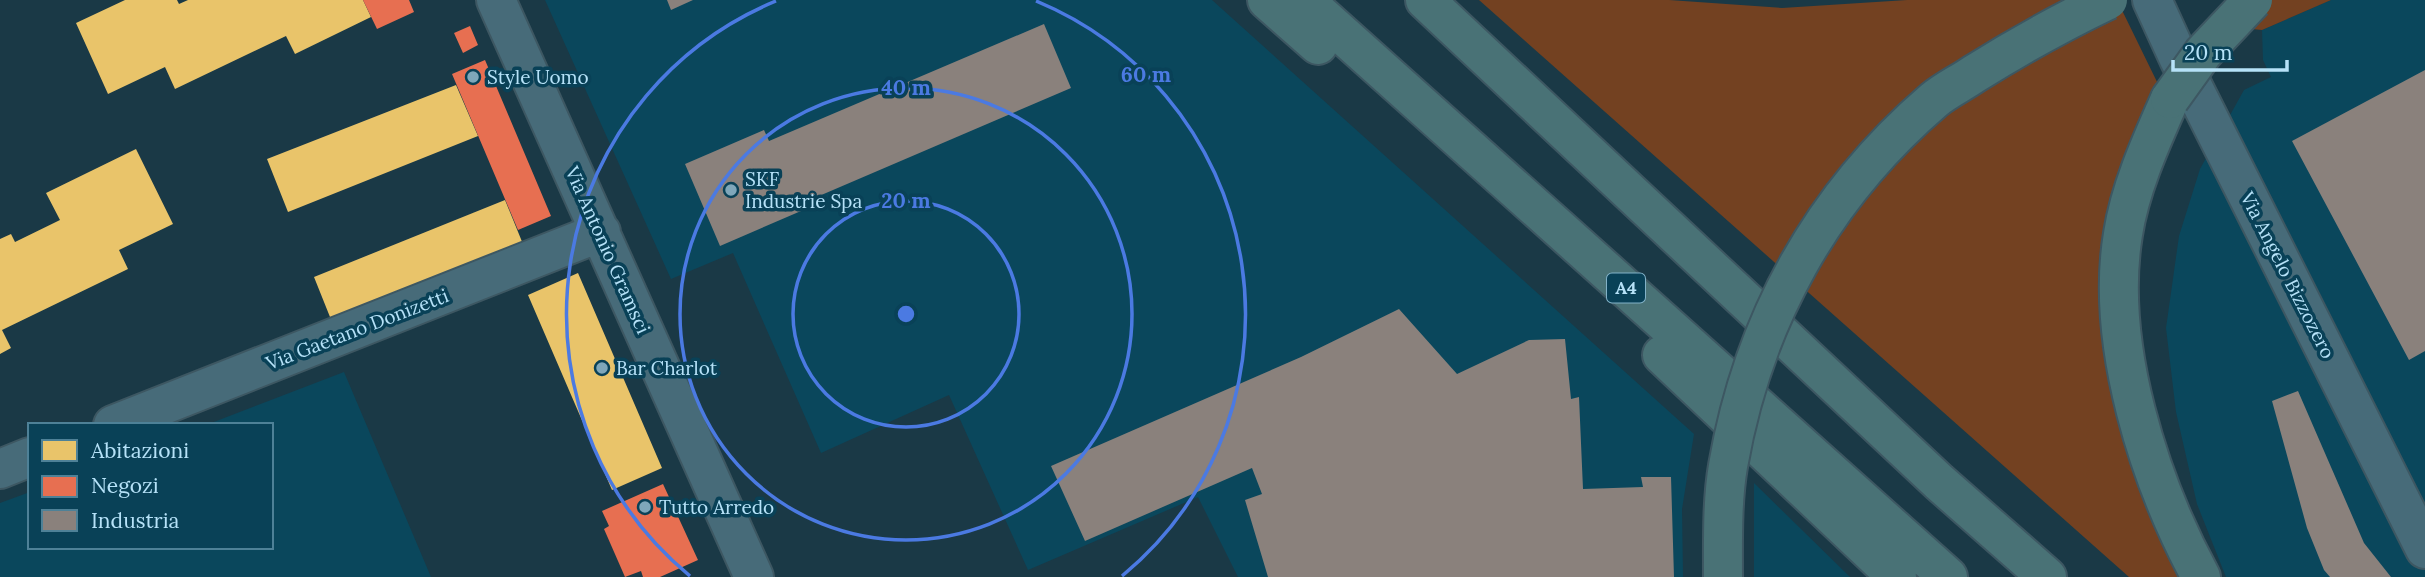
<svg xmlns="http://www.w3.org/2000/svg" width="2425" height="577" viewBox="0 0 2425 577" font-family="Lora,serif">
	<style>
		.built { fill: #0a475c }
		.green { fill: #734121 }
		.homes { fill: #e9c46a }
		.shops { fill: #e76f51 }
		.industry { fill: #8a817c }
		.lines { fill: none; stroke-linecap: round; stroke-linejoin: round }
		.street-casing { stroke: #3d5762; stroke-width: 42 }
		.highway-casing { stroke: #3d5762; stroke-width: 42 }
		.street { stroke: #476b79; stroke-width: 38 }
		.highway { stroke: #497276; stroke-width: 38 }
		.highway-bridge-casing { stroke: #3d5762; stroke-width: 42; stroke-linecap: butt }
		.highway-bridge { stroke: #497276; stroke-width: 38 }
		.ring { fill: none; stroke: #4b7ae2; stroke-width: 3.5 }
		.poi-dot { fill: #7fa7ba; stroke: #094157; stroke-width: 2.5 }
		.labels { text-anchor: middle; stroke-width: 7; stroke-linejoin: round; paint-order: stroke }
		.shield { fill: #094157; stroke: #82b2c8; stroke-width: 2 }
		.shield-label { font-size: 18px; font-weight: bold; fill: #b6e2f8 }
		.poi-label { font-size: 19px; fill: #b6e2f8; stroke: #094157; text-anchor: start }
		.street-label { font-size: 19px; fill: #b6e2f8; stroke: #094157 }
		.centre { fill: #4b7ae2; stroke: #094157; stroke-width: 3.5 }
		.ring-label { font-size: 21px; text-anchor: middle; font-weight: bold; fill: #4b7ae2; stroke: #094157; stroke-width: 7; stroke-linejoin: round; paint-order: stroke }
	</style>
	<rect width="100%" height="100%" fill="#1a3946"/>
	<path class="built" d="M545 0H1212L1694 434 1682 509 1683 577H1238L1198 497 1028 570 949 395 821 453 733 253 671 279Z
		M2331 0H2425V577H2226L2197 504 2176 412 2166 328 2179 236 2200 169 2244 90 2271 77 2263 60 2262 30Z
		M344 372 431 577H0V503L30 492V547H271V425H206Z
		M1754 483 1850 577H1754Z"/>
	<path class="green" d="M1479 0H1669L1782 8 1907 0H2117L2160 88 2111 267 2181 577H2129Z
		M2238 0H2331L2262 30 2252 29Z"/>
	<path class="homes" d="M125 0H177L179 4 188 0H363L371 17 295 54 286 36 175 89 165 67 108 94 76 23Z
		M456 85 478 136 288 212 267 159Z
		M136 149 173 224 119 250 128 269 2 330 11 348 0 354V239L11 234 15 242 60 220 46 193Z
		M505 200 525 249 334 327 314 277Z
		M578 273 662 468 612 490 528 295Z"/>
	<path class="shops" d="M363 0H409L414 12 377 29Z
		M470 26 478 45 463 53 454 33Z
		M485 60 551 216 518 230 452 74Z
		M663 484 698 560 660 577H643L641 571 625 577 604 529 609 526 602 511Z"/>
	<path class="industry" d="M667 0H693L671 10Z
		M1044 24 1071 88 798 205 801 211 720 246 685 164 764 130 769 141Z
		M2425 70V351L2409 360 2292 141Z
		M1399 309 1457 374 1529 340 1565 339 1571 399 1579 397 1583 489 1643 487 1641 477H1671L1674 577H1268L1245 500 1262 494 1252 468 1085 541 1051 466 1301 357Z
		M2298 391 2364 543 2391 577H2330L2324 570 2307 528 2272 401Z"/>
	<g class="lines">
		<defs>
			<path id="street" d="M496 0 754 577
				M2152 0 2179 59 2425 549
				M113 425 601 232
				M0 469 30 457"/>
			<path id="highway" d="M1267 0 1318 45
				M1304 0 1948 577
				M1425 0 1939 482 2047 577
				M2170 99C2151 142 2130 188 2123 234 2105 344 2149 481 2201 577
				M1662 355 1897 577"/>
		</defs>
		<use href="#street" class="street-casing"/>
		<use href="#highway" class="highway-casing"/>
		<use href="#street" class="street"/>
		<use href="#highway" class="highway"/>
		<defs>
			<path id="highway-bridge" d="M2170 99 2203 53 2253 0
				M1723 577C1723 541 1722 501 1728 466 1753 321 1822 196 1934 100 1946 90 1961 83 1974 74 2017 47 2062 22 2108 0"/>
		</defs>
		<use href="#highway-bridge" class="highway-bridge-casing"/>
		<use href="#highway-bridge" class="highway-bridge"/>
	</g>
	<g class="ring">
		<circle cx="906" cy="314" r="113"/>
		<circle cx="906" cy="314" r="226"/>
		<path d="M690 576A339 339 0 0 1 776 1M1036 1A339 339 0 0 1 1122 576"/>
	</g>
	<g class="poi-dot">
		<circle cx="473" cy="77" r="7"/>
		<circle cx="731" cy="190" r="7"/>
		<circle cx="602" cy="368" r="7"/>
		<circle cx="645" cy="507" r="7"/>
	</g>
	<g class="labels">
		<rect class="shield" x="1607" y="273.5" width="38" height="29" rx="5"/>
		<g class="shield-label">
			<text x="1626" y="294">A4</text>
		</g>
		<g class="poi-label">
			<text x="487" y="84">Style Uomo</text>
			<text x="745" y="186">SKF<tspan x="745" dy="22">Industrie Spa</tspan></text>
			<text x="616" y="375">Bar Charlot</text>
			<text x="659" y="514">Tutto Arredo</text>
		</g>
		<g class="street-label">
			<text transform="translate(608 250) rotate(66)" y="7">Via Antonio Gramsci</text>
			<text transform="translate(2288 275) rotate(63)" y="7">Via Angelo Bizzozero</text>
			<text transform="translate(357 329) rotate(-21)" y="7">Via Gaetano Donizetti</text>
		</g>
	</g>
	<circle cx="906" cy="314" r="10" class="centre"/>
	<g class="ring-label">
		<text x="1146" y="82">60 m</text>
		<text x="906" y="95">40 m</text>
		<text x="906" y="208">20 m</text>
	</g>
	<rect x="28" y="423" width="245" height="126" fill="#094157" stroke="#4e8197" stroke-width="2"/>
	<rect x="42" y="440" width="35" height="21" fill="#e9c46a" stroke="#4e8197" stroke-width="2"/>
	<text x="91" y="458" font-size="21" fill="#b6e2f8">Abitazioni</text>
	<rect x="42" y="476" width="35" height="21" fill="#e76f51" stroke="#4e8197" stroke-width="2"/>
	<text x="91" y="493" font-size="21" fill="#b6e2f8">Negozi</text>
	<rect x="42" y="510" width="35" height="21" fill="#8a817c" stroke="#4e8197" stroke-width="2"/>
	<text x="91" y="528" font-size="21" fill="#b6e2f8">Industria</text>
	<path d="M2173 60v10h114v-10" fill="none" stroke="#b6e2f8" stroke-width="3.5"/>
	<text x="2184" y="60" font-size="21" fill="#b6e2f8" stroke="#094157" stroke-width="5" paint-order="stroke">20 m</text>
</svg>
